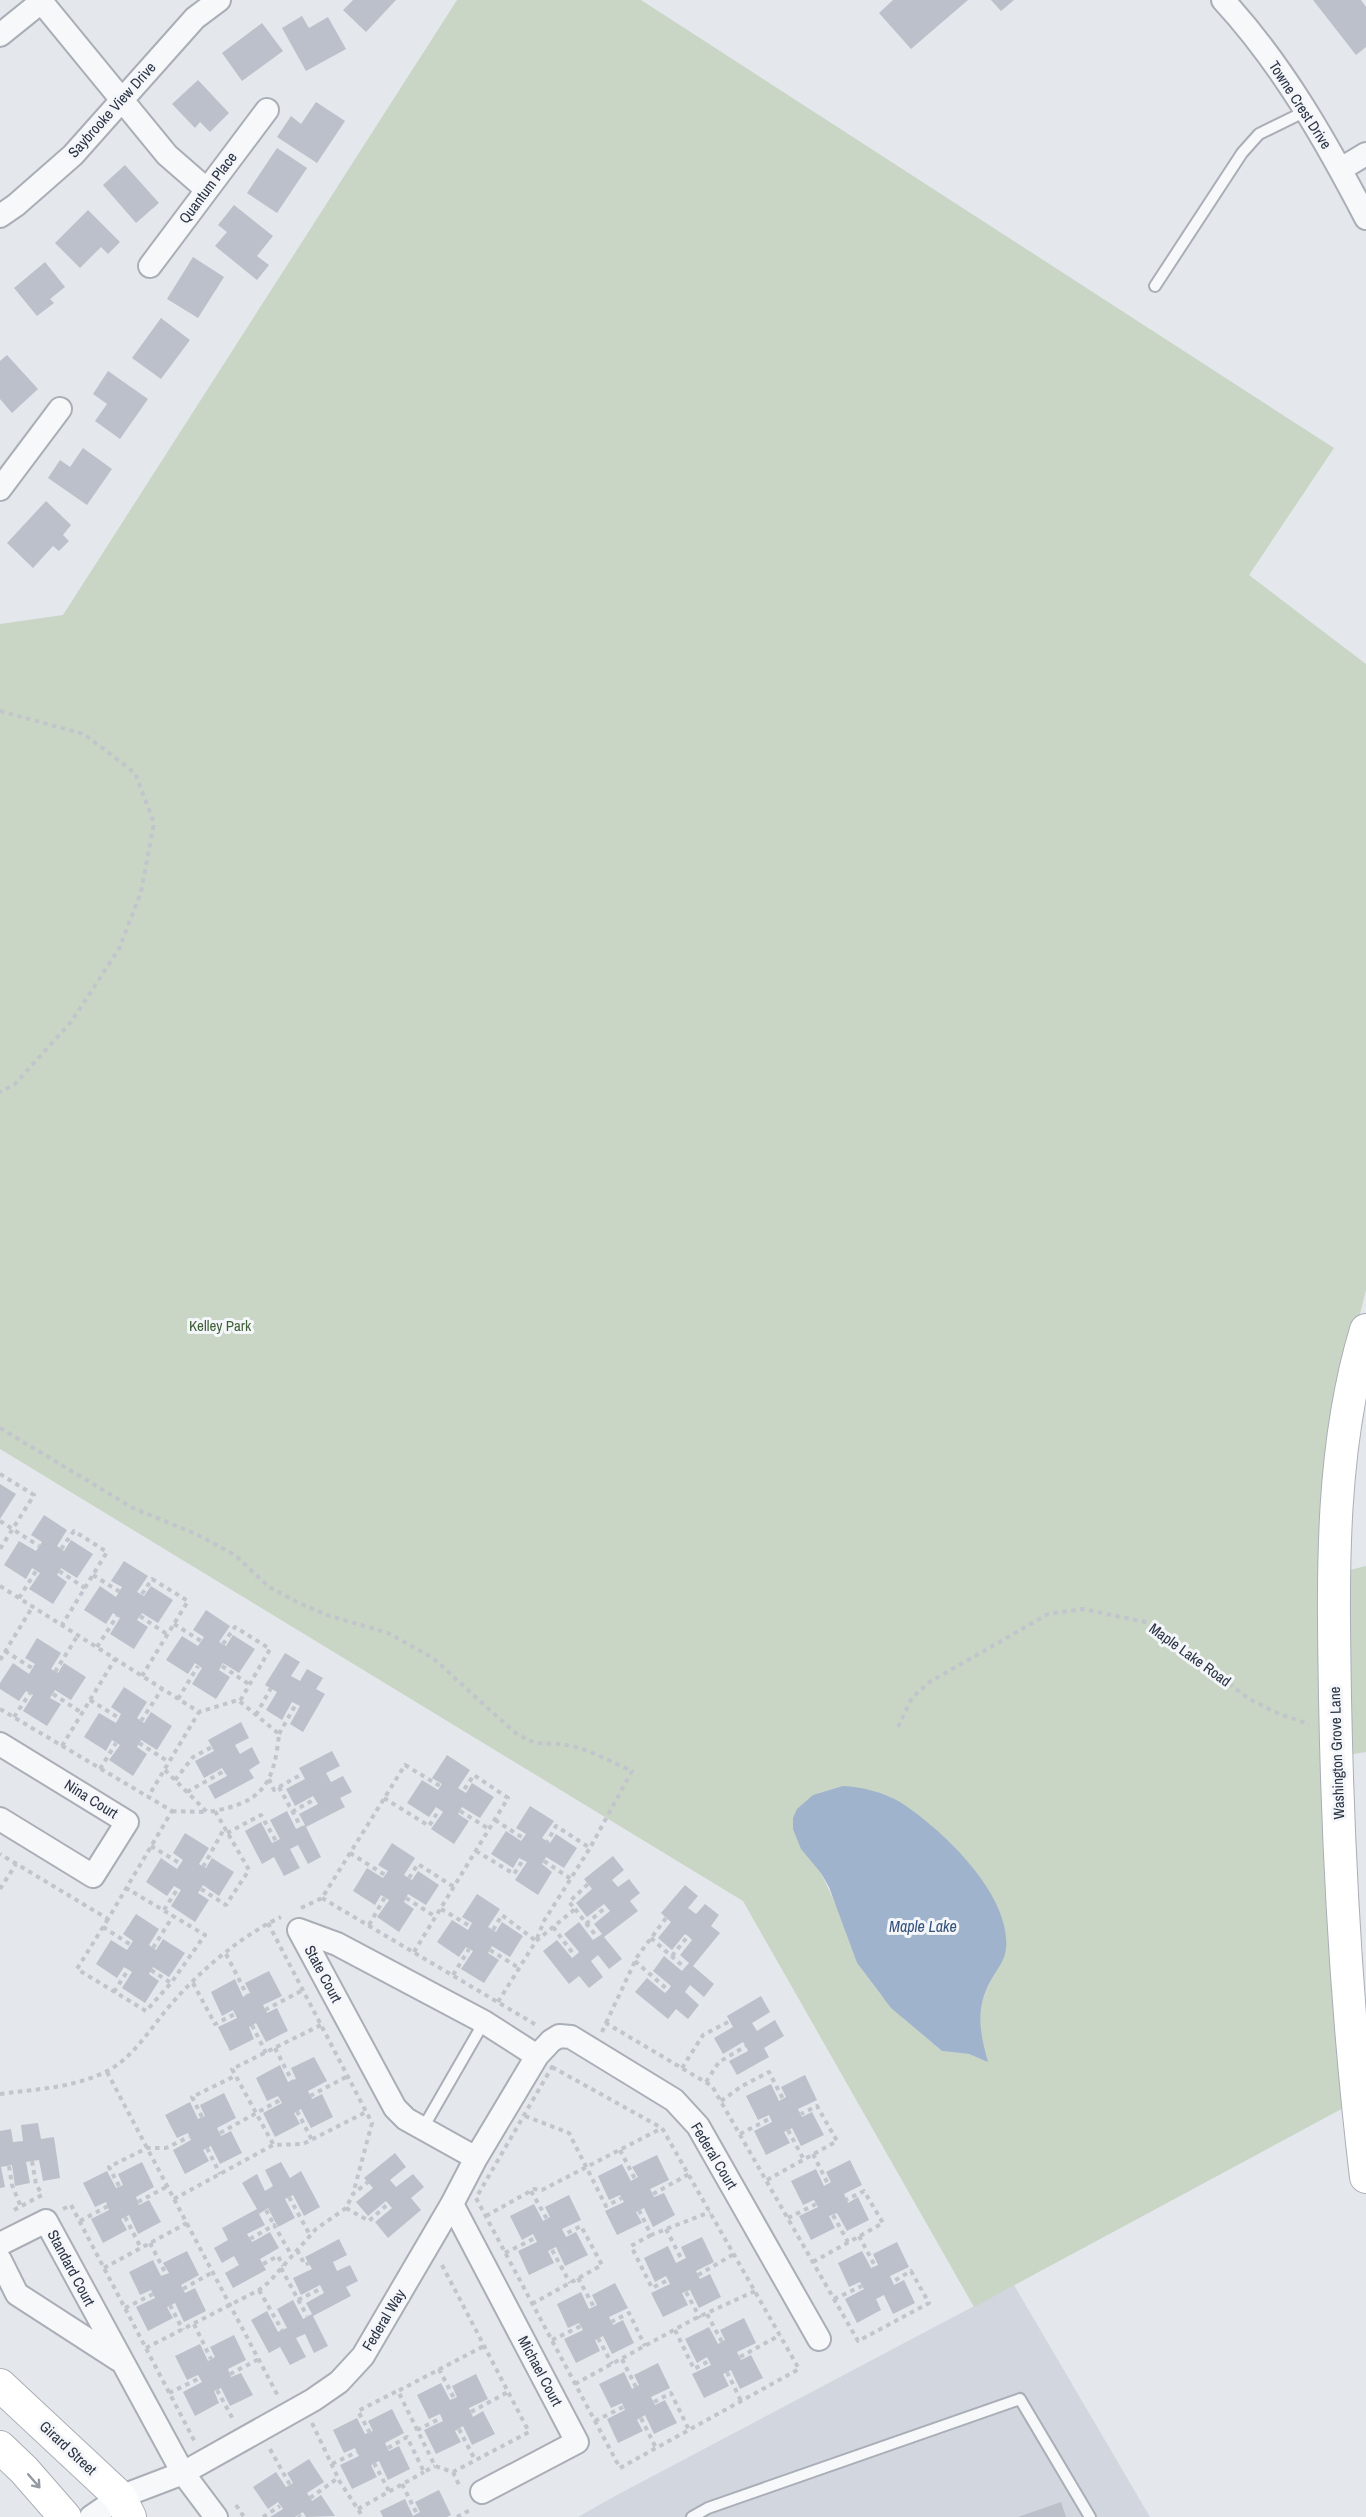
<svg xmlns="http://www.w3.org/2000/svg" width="1366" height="2517" viewBox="0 0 1366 2517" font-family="'Archivo Narrow',sans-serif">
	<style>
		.built { fill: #d2d6de }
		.green { fill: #c9d6c5; fill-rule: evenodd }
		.water { fill: #9fb4cc }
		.building { fill: #bbc0ca }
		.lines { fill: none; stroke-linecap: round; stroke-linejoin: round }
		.lane-casing { stroke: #a9aeb7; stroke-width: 14 }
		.street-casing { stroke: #a9aeb7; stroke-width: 26 }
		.secondary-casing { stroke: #a9aeb7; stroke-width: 34 }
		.path { stroke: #c2c5cb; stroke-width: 4; stroke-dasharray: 4.5 4.5; stroke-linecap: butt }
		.lane { stroke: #f7f8fa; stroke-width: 10 }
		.street { stroke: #f7f8fa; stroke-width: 22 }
		.secondary { stroke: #fff; stroke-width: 32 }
		.oneway { stroke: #959aa2 }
		.labels { text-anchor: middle; stroke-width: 6; stroke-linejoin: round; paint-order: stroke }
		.street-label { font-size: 15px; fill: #2b3445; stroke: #f4f6f9 }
		.park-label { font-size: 15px; fill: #3f6138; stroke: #f4f6f9 }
		.water-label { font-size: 16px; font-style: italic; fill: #34527a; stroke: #f4f6f9 }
	</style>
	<rect width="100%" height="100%" fill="#e4e7ec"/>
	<path class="built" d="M1014 2285 1150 2517H578L615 2496Z"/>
	<path class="green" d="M457 0H641L1334 448 1249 575 1366 664V1290L1341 1390 1320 1511 1318 1615 1328 1856 1347 2106 974 2307 743 1901 0 1449V624L63 615ZM821 1873 1006 1952C993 1976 975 2004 980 2033 981 2043 985 2052 987 2061L969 2054 942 2051 904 2019 880 1994 857 1963 836 1905Z
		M1366 1566V1752L1340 1756 1334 1574Z"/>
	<path class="water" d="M843 1786C862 1787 883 1792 900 1802 942 1829 1012 1895 1006 1949 1005 1961 995 1972 990 1982 975 2010 980 2033 988 2062L969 2054 942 2051 891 2008 857 1963 829 1887 821 1873 801 1849 793 1829V1818L797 1809 813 1795Z"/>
	<path class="building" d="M353 0H396L366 32 343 10Z
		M893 0H968L911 49 879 13Z
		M991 0H1014L1001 11Z
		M1313 0H1361L1366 7V47L1356 55Z
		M302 16 309 28 328 17 346 49 306 71 282 28Z
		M262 23 283 51 242 81 222 53Z
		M198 80 229 113 210 132 200 122 195 128 172 104Z
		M316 102 345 121 317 163 277 137 291 116 301 124Z
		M277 148 307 168 277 213 247 193Z
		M125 165 159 203 136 223 103 185Z
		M234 205 273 236 257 256 269 265 257 280 215 246 227 232 218 225Z
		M88 210 120 242 108 254 101 247 80 268 55 243Z
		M193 257 224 277 198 318 167 299Z
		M45 262 65 287 50 299 54 303 37 316 14 288Z
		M161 318 190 340 161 379 132 358Z
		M7 355 38 389 12 413 0 399V361Z
		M108 371 148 399 120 439 95 421 107 404 93 394Z
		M83 448 112 469 87 505 48 478 60 460 70 467Z
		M46 501 71 525 63 535 69 541 59 551 53 546 33 568 7 543Z
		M0 1484 16 1494 0 1519Z
		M44 1515 67 1530 57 1546 64 1551 71 1540 93 1554 77 1578 61 1568 57 1575 67 1582 53 1604 29 1589 40 1573 32 1568 26 1579 4 1565 19 1541 36 1551 42 1542 31 1535Z
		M124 1561 148 1576 137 1592 144 1596 151 1586 173 1600 158 1623 142 1613 137 1620 148 1627 134 1649 110 1634 120 1618 113 1613 106 1624 84 1610 100 1586 116 1597 122 1587 111 1581Z
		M206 1610 230 1626 219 1642 226 1646 233 1635 255 1649 239 1673 223 1663 219 1670 230 1677 216 1699 192 1684 202 1668 195 1663 188 1674 166 1660 182 1636 198 1646 204 1637 193 1630Z
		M37 1638 61 1653 51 1669 58 1673 64 1663 86 1677 71 1700 55 1690 50 1698 61 1704 47 1726 23 1711 33 1695 26 1691 19 1701 0 1689V1683L13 1663 29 1674 35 1664 25 1658Z
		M285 1653 300 1662 291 1676 300 1681 307 1669 323 1678 316 1689 325 1694 303 1732 290 1724 300 1706 292 1702 282 1720 266 1710 277 1692 265 1685Z
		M124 1687 147 1702 137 1718 144 1723 151 1712 172 1726 157 1750 141 1740 137 1747 147 1754 133 1776 109 1760 120 1745 112 1740 106 1751 84 1737 99 1713 116 1723 121 1714 111 1707Z
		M241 1722 249 1738 235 1745 240 1754 252 1747 260 1763 249 1770 254 1778 215 1799 208 1786 227 1776 222 1768 204 1778 195 1761 214 1751 208 1740Z
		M332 1751 340 1766 326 1773 331 1782 343 1776 352 1792 340 1798 345 1807 306 1827 321 1857 308 1864 298 1845 290 1849 300 1868 284 1876 274 1857 262 1864 245 1831 261 1822 272 1843 280 1839 270 1820 287 1811 296 1829 305 1825 299 1814 318 1804 313 1796 295 1806 286 1789 305 1779 299 1768Z
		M447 1755 470 1770 458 1788 466 1793 472 1783 494 1797 480 1818 462 1807 458 1814 469 1821 454 1844 431 1829 443 1812 436 1807 429 1817 407 1803 422 1780 438 1790 442 1784 432 1778Z
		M530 1806 554 1821 542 1838 550 1843 556 1834 577 1848 564 1868 546 1857 542 1864 552 1872 538 1895 515 1880 527 1862 519 1858 513 1868 491 1854 506 1831 521 1841 526 1834 516 1828Z
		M185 1833 209 1848 199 1864 206 1868 212 1858 234 1872 219 1896 203 1885 198 1893 209 1900 195 1922 171 1906 181 1890 174 1886 167 1896 146 1882 161 1858 177 1869 183 1860 173 1853Z
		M392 1843 415 1858 404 1875 412 1880 418 1871 439 1885 426 1905 408 1894 404 1902 414 1909 399 1932 377 1917 389 1900 381 1895 375 1905 353 1891 367 1868 383 1878 388 1871 378 1865Z
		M613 1856 624 1870 612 1880 618 1887 629 1879 640 1893 630 1901 638 1911 604 1937 622 1959 609 1969 598 1955 591 1961 603 1977 589 1988 579 1976 569 1984 543 1951 557 1940 572 1958 575 1956 579 1952 564 1934 579 1922 593 1940 602 1934 594 1924 610 1911 604 1904 587 1917 576 1903 592 1889 584 1879Z
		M685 1885 698 1896 688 1908 696 1914 705 1904 719 1915 711 1926 720 1933 693 1966 714 1984 704 1997 690 1985 685 1992 699 2005 688 2019 676 2009 668 2019 635 1992 647 1978 665 1993 668 1990 671 1986 653 1971 664 1956 682 1971 689 1963 680 1955 692 1940 688 1936 685 1934 672 1950 658 1938 671 1922 661 1913Z
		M477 1894 500 1909 488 1927 496 1932 502 1922 523 1936 510 1957 492 1946 488 1953 499 1960 484 1983 461 1969 473 1951 466 1947 459 1957 437 1942 452 1920 468 1930 472 1923 462 1917Z
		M136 1914 159 1929 149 1945 156 1950 163 1939 185 1953 169 1977 153 1967 149 1974 159 1981 145 2003 122 1988 132 1972 124 1967 117 1978 96 1964 111 1940 127 1950 133 1941 123 1934Z
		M269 1971 282 1996 263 2005 267 2013 277 2008 288 2031 266 2042 256 2023 249 2027 254 2039 230 2051 218 2027 237 2018 233 2010 222 2016 211 1992 235 1979 243 1997 250 1993 245 1983Z
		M761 1996 770 2012 752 2023 757 2031 775 2020 784 2036 764 2048 769 2057 737 2075 729 2061 748 2051 746 2046 743 2042 723 2054 714 2038 733 2027 727 2016Z
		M314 2057 327 2081 308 2091 312 2099 322 2094 333 2117 311 2128 301 2109 294 2113 300 2124 275 2137 263 2113 282 2103 278 2096 267 2101 256 2078 280 2065 288 2082 296 2079 291 2068Z
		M805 2075 817 2100 798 2109 802 2117 812 2112 824 2135 801 2146 792 2128 784 2132 790 2143 766 2155 754 2131 772 2122 769 2115 758 2120 746 2096 771 2084 779 2101 786 2097 781 2087Z
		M224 2093 236 2118 217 2128 221 2136 231 2131 242 2153 220 2164 211 2146 203 2150 209 2161 185 2174 173 2150 191 2140 188 2133 177 2138 165 2115 190 2102 198 2119 205 2116 200 2105Z
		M38 2123 41 2139 54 2137 60 2178 43 2181 39 2160 26 2162 30 2183 15 2186 12 2165 1 2167 5 2187 0 2188V2131L11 2129 13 2142 23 2141 21 2125Z
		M395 2153 406 2167 390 2180 396 2187 413 2174 424 2187 411 2198 421 2210 388 2238 375 2222 392 2208 386 2201 368 2216 356 2202 373 2188 364 2178Z
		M657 2155 669 2180 650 2189 654 2197 664 2193 675 2215 653 2227 644 2208 636 2212 642 2223 617 2235 605 2211 624 2202 620 2195 609 2200 598 2176 622 2164 631 2181 638 2177 632 2167Z
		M850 2160 862 2185 844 2194 848 2203 858 2197 869 2220 847 2231 837 2213 829 2216 835 2228 811 2240 799 2216 818 2207 814 2200 803 2205 791 2181 816 2169 824 2186 831 2182 826 2172Z
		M142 2162 154 2187 136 2197 139 2205 149 2200 161 2222 138 2234 129 2215 121 2219 127 2230 103 2243 91 2219 109 2210 106 2202 95 2207 83 2183 107 2171 116 2188 123 2185 118 2174Z
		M281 2162 290 2178 301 2171 320 2207 304 2216 293 2195 285 2199 295 2218 278 2227 268 2208 259 2214 265 2225 247 2234 252 2242 270 2232 279 2248 260 2259 266 2270 233 2288 225 2273 239 2265 234 2256 222 2263 214 2248 228 2240 222 2228 257 2209 242 2183 257 2174 265 2191 273 2186 265 2170Z
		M569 2195 581 2220 562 2229 566 2237 576 2232 588 2255 565 2266 556 2247 548 2251 554 2263 529 2275 518 2251 537 2242 533 2234 522 2240 510 2216 534 2204 543 2221 550 2217 545 2207Z
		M702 2237 714 2262 696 2271 700 2279 710 2274 721 2297 699 2308 690 2290 682 2293 688 2305 663 2317 651 2293 670 2284 666 2276 655 2282 644 2258 668 2246 676 2263 686 2258 681 2247Z
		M339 2239 347 2255 333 2262 337 2271 350 2265 358 2281 346 2287 351 2296 313 2316 328 2346 314 2353 305 2334 296 2338 306 2357 290 2365 280 2347 269 2353 251 2320 267 2311 278 2332 282 2330 287 2328 277 2309 293 2300 303 2319 312 2314 306 2303 324 2293 320 2285 301 2295 293 2278 312 2269 305 2257Z
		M897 2242 909 2267 890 2276 894 2285 904 2280 915 2303 893 2314 884 2295 876 2299 881 2310 857 2323 845 2299 864 2289 860 2282 849 2287 838 2263 862 2251 871 2268 878 2265 873 2254Z
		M187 2251 199 2275 181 2285 185 2293 195 2288 206 2311 184 2322 175 2303 167 2307 173 2318 148 2331 136 2307 155 2298 151 2290 140 2295 129 2272 153 2260 161 2276 169 2273 163 2263Z
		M615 2283 628 2308 609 2317 613 2325 623 2320 634 2343 612 2354 603 2336 595 2340 600 2351 576 2363 564 2339 583 2330 579 2323 568 2328 557 2304 581 2292 589 2309 597 2305 592 2295Z
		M744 2318 756 2343 737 2352 741 2360 751 2355 763 2378 740 2389 731 2370 723 2374 729 2386 704 2398 692 2374 711 2365 707 2357 697 2363 685 2339 709 2327 718 2344 725 2340 720 2330Z
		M234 2335 246 2360 228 2369 231 2377 241 2373 253 2395 230 2406 221 2388 214 2391 219 2403 195 2416 183 2392 202 2382 198 2375 187 2380 175 2356 200 2344 208 2361 215 2357 210 2347Z
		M658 2363 670 2388 651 2397 655 2405 665 2400 677 2423 654 2434 645 2415 637 2420 643 2431 618 2443 607 2419 625 2410 622 2403 611 2408 599 2384 624 2372 632 2389 639 2385 634 2375Z
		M476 2374 488 2399 469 2408 473 2417 483 2411 495 2434 472 2445 463 2426 455 2431 461 2442 436 2454 424 2430 443 2421 440 2414 429 2419 417 2395 441 2383 450 2400 457 2397 452 2386Z
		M392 2409 404 2433 385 2443 389 2451 399 2446 410 2469 388 2480 379 2461 371 2465 377 2477 352 2489 340 2465 359 2456 355 2448 344 2453 333 2430 357 2418 365 2434 373 2431 368 2421Z
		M309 2459 324 2482 307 2493 312 2501 321 2495 335 2516 306 2517 303 2512 295 2517H270L283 2509 278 2502 268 2509 253 2487 276 2472 286 2487 293 2483 287 2473Z
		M439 2490 451 2515 447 2517H383L380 2511 405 2499 413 2516 420 2512 415 2502Z
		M1061 2502 1066 2517H1018Z"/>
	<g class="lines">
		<defs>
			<path id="lane" d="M1155 286 1242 153 1259 134 1306 111
				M423 2128 484 2022
				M692 2517 708 2508 1020 2399 1090 2517"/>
			<path id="street" d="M40 0 167 155 206 189
				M1223 0C1282 64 1326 141 1366 218
				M0 35 41 2
				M1341 169 1366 154
				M0 216 16 205 73 155 195 18 219 0
				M150 266 267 110
				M0 489 60 409
				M0 1744 127 1822 93 1876 0 1819
				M299 1930 395 2108 406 2119 476 2158
				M299 1930 337 1944 484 2022 537 2056
				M452 2204 577 2442 482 2492
				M0 2244 46 2221 183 2473 216 2517
				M0 2260 17 2294 119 2360
				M91 2517 120 2497 183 2473 313 2400 339 2382 363 2356 452 2204 476 2158 537 2056 551 2041 559 2036 571 2037 674 2100 698 2126 819 2339"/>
			<path id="secondary" d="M1366 1330C1330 1449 1333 1575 1335 1698 1338 1858 1347 2019 1366 2177
				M0 2385 120 2497 130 2517
				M0 2447 24 2470 65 2517"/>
		</defs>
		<use href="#lane" class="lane-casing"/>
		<use href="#street" class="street-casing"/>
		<use href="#secondary" class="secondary-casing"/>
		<path class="path" d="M0 711 84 734 135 773 154 823 141 892 119 949 71 1022 15 1084 0 1092
			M0 1428 133 1508 196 1534 235 1555 269 1587 299 1603 327 1615 388 1633 433 1658 513 1731C540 1750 544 1740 571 1746 591 1750 613 1763 632 1771L590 1848
			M0 1474 34 1495 0 1549
			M0 1521 39 1546
			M61 1549 74 1531 107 1552 62 1625
			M59 1571 85 1588
			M93 1575 120 1592
			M0 1586 199 1712 148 1797
			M142 1594 152 1579 188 1601 142 1676
			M19 1598 36 1571
			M140 1616 168 1635
			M174 1624 201 1641
			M223 1644 235 1627 270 1649 240 1701
			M97 1647 117 1616
			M5 1651 32 1668
			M0 1660 33 1606
			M222 1666 250 1685
			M55 1672 78 1635
			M53 1694 82 1713
			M178 1699 198 1666
			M90 1700 119 1718
			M0 1709 172 1811 108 1919 0 1854
			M256 1715 271 1688
			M14 1717 30 1693
			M141 1721 162 1689
			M898 1727 912 1698 928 1683 1048 1614 1083 1609 1150 1623 1249 1699 1279 1714 1309 1724
			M279 1734 296 1704
			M139 1743 169 1762
			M62 1746 115 1659
			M100 1769 116 1743
			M165 1770 207 1812C261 1804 274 1786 279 1734L238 1700 199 1712
			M269 1779 274 1790 302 1774
			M175 1780 193 1757 212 1747
			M279 1787 301 1827
			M187 1792 224 1771
			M384 1798 429 1826 439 1810
			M172 1811 207 1812
			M460 1811 489 1829
			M292 1812 315 1799
			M495 1820 523 1838
			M227 1833 261 1815 276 1841
			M151 1846 181 1864
			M476 1851 514 1874 523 1860
			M350 1853 385 1875
			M544 1861 571 1879
			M203 1867 224 1829
			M409 1878 418 1864 454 1887
			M0 1889 16 1864
			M201 1889 226 1905 249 1870 215 1811
			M322 1898 538 2026
			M406 1898 436 1917
			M301 1908 322 1898 405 1765 440 1786
			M441 1909 470 1926
			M575 1909 597 1937
			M164 1910 178 1888
			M108 1919 77 1969 146 2011 171 1983 205 1935 126 1888
			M268 1923 372 2123 353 2194
			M586 1924 606 1907
			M369 1925 385 1897
			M103 1927 131 1945
			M553 1927 575 1956
			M493 1930 502 1915 536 1941 544 1921 590 1848 556 1826 547 1842
			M651 1938 685 1968
			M153 1948 173 1916
			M490 1950 519 1968
			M414 1952 508 1798 474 1775 463 1791
			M226 1954 247 1995
			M672 1956 688 1936
			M635 1961 668 1990
			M151 1970 171 1983
			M453 1975 469 1949
			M193 1983 215 2024 235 2014
			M114 1992 128 1970
			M498 2002 536 1941 575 1909 569 1902 588 1884
			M265 2010 303 1990
			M606 2023 637 1957 666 1918
			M252 2025 266 2053
			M602 2032 606 2023 712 2086 858 2341 929 2303 911 2271 892 2282
			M275 2048 292 2081
			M552 2067 662 2128 799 2369 620 2468 476 2198Z
			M682 2068 703 2035 730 2021
			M107 2072 278 2396
			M706 2082 719 2062 746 2046
			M0 2094C36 2089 74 2088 107 2071 134 2058 153 2024 173 2002 202 1969 241 1936 281 1917
			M310 2096 348 2076
			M721 2101 742 2086 769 2072 783 2099
			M297 2111 312 2140
			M525 2116 569 2133 606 2206 622 2198
			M202 2117 192 2097 235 2076
			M788 2130 804 2160
			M220 2133 280 2100
			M740 2134 771 2118
			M273 2144 232 2069 321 2025
			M207 2148 220 2174
			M620 2150 635 2179
			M813 2154 828 2184
			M9 2166 12 2185 21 2207
			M767 2180 837 2141 817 2106 801 2114
			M119 2186 109 2167 147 2148H166L189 2137
			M531 2191 547 2219
			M653 2194 689 2174
			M289 2197 310 2235
			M174 2199 273 2145 303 2144 366 2112
			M138 2202 168 2186
			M346 2208 369 2221 388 2204
			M63 2209 71 2205 195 2442
			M14 2210 42 2195 36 2184 32 2161
			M266 2210 274 2225
			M639 2210 651 2235 710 2212
			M833 2215 848 2242
			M486 2216 534 2189 542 2190 662 2128
			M125 2217 141 2248
			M788 2218 816 2204
			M80 2221 108 2206
			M666 2229 682 2260
			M651 2235 631 2246 652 2288 668 2280
			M859 2236 875 2266
			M250 2239 274 2225 292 2256
			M150 2243 166 2274
			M297 2250 305 2265 309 2263
			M552 2250 570 2283
			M505 2253 535 2238
			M813 2262 883 2223 864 2191 846 2200
			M263 2264 278 2256 283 2266
			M442 2265 529 2432 453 2472 435 2466 398 2391 484 2346
			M104 2268 187 2223
			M281 2268 307 2316
			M698 2275 734 2254
			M578 2278 594 2307
			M183 2289 213 2272
			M259 2290 282 2330
			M686 2292 700 2318
			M834 2299 862 2286
			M298 2300 322 2288
			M532 2304 602 2265 581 2226 565 2234
			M170 2305 183 2330
			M125 2308 153 2294
			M707 2314 722 2342
			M611 2322 629 2313 645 2346
			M194 2324 211 2359
			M675 2330 694 2369 709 2361
			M598 2338 612 2364
			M552 2340 581 2326
			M146 2348 259 2290 269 2282 316 2229 346 2208 353 2194 368 2182
			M740 2357 780 2335
			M622 2359 636 2387
			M439 2369 454 2398
			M727 2372 741 2401
			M230 2374 259 2359
			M575 2384 694 2319 755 2291
			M217 2390 234 2421
			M169 2393 200 2378
			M654 2402 671 2393 689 2430
			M471 2412 508 2392
			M641 2418 656 2448
			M595 2421 623 2407
			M312 2423 340 2482 363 2517
			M459 2429 475 2460
			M417 2430 441 2418
			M370 2433 358 2411 397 2391
			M388 2448 407 2437 424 2472 435 2466
			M270 2449 290 2485
			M374 2463 389 2491
			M332 2464 357 2452
			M453 2472 460 2487
			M402 2484 417 2514
			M310 2498 338 2478
			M236 2505 244 2517
			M358 2509 424 2472
			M299 2515 300 2517
			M263 2517 280 2506
			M457 2517 472 2509"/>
		<use href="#lane" class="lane"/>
		<use href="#street" class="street"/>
		<use href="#secondary" class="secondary"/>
	</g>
	<defs><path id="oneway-shaft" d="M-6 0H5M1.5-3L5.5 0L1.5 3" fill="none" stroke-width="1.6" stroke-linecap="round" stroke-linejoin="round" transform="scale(1.5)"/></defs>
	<use class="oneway" href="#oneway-shaft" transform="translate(34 2481) rotate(49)"/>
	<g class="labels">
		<g class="street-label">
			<text transform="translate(1300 105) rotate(57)" y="5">Towne Crest Drive</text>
			<text transform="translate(112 110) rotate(-48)" y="5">Saybrooke View Drive</text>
			<text transform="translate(208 188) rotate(-53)" y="5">Quantum Place</text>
			<text transform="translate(1190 1655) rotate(36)" y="5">Maple Lake Road</text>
			<text transform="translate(1337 1753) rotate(-92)" y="5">Washington Grove Lane</text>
			<text transform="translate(91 1799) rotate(32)" y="5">Nina Court</text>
			<text transform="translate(323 1974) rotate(62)" y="5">State Court</text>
			<text transform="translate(714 2156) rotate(59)" y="5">Federal Court</text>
			<text transform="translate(71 2268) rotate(62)" y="5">Standard Court</text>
			<text transform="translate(384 2320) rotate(-59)" y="5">Federal Way</text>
			<text transform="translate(540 2371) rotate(62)" y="5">Michael Court</text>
			<text transform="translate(68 2448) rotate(43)" y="5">Girard Street</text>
		</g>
		<g class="park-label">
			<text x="220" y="1331">Kelley Park</text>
		</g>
		<g class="water-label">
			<text x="923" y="1932">Maple Lake</text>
		</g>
	</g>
</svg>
